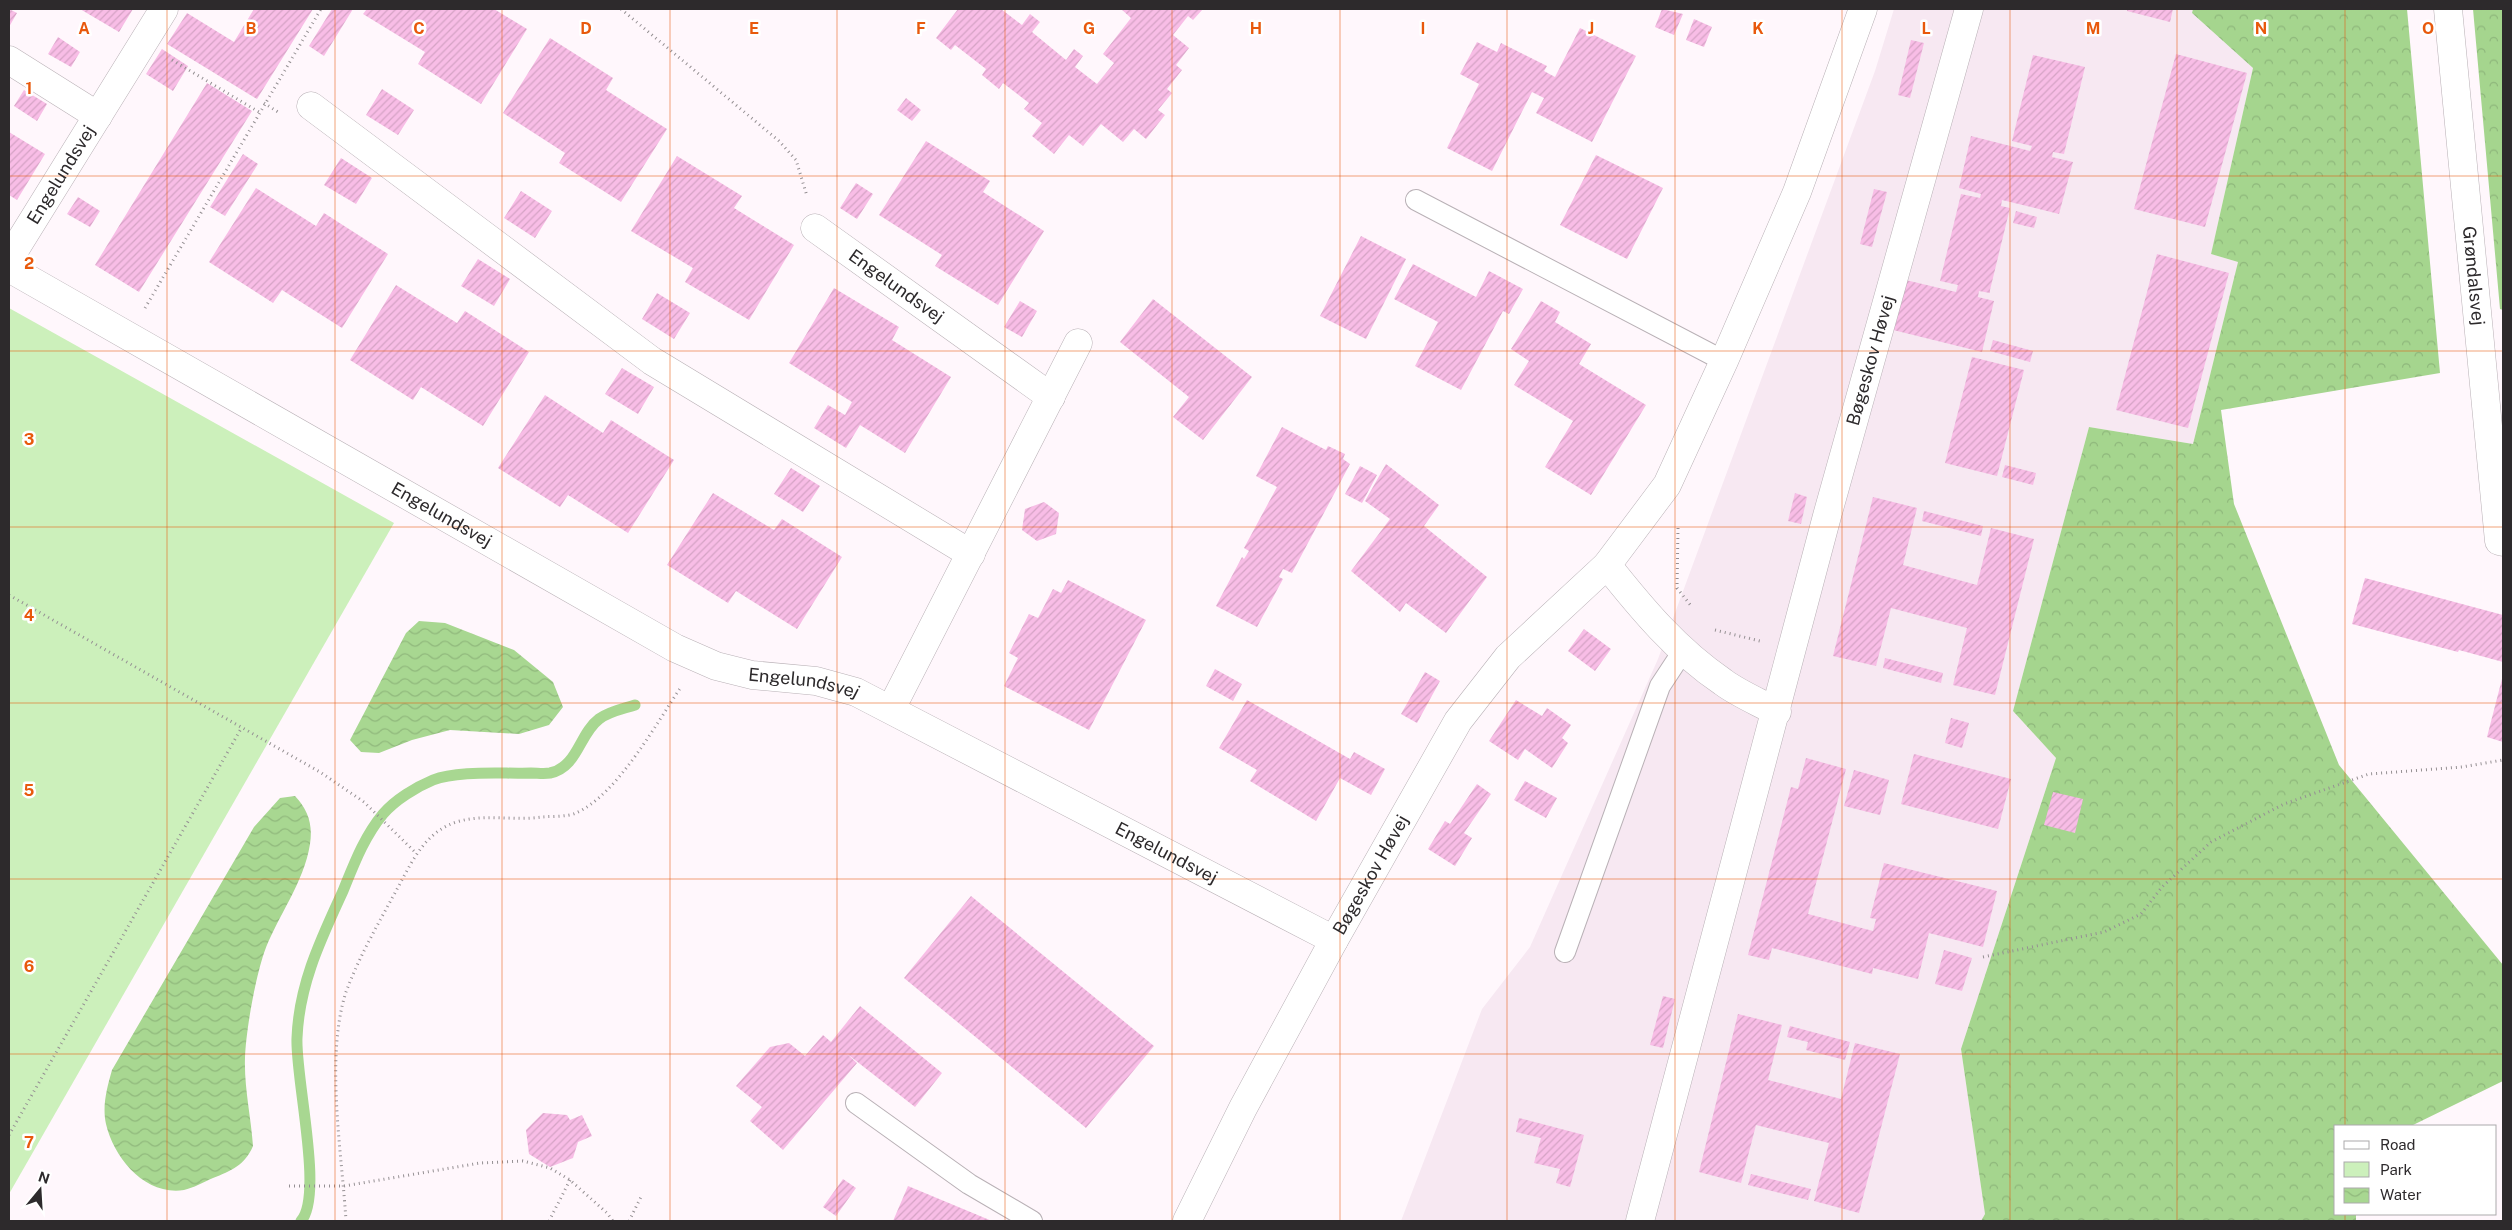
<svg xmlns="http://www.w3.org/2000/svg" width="2512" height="1230" viewBox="0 0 2512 1230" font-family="'Public Sans',sans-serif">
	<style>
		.built { fill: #f7e8f2 }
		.forest { fill: url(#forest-crowns) }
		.park { fill: #ccf0bb }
		.water { fill: url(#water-waves) }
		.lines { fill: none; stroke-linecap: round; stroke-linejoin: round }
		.stream { stroke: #a8d791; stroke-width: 11 }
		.building { fill: url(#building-hatch) }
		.lane-casing { stroke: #b9b1b6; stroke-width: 22 }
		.street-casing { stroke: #b9b1b6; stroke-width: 29 }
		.path { stroke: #959093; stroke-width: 3; stroke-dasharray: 1 4; stroke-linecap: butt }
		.lane { stroke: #fff; stroke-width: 20 }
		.street { stroke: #fff; stroke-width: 28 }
		.grid { fill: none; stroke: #e8590c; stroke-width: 1; stroke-opacity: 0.55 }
		.labels { text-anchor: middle; stroke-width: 5; stroke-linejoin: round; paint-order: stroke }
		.street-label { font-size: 18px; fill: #2d2a2c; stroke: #fff }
		.grid-label { font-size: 16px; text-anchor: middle; font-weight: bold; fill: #e8590c; stroke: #fff; stroke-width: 5; stroke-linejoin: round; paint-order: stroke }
	</style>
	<defs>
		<pattern id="forest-crowns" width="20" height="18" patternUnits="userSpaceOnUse" patternTransform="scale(1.25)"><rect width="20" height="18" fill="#a5d58e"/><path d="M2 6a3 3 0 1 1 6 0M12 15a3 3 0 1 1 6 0" fill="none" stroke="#8eb77b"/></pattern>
		<pattern id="water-waves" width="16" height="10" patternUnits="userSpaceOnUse" patternTransform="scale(1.25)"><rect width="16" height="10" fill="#a8d791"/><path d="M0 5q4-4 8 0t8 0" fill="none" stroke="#91b97d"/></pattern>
		<pattern id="building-hatch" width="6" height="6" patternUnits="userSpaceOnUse" patternTransform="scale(1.25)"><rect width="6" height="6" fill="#f8bde6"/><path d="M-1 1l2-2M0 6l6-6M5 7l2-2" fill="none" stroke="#d5a3c5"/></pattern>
	</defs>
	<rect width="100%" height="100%" fill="#fff7fc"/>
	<path class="built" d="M1894 9H2193L2192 13 2253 68 2211 254 2238 262 2193 444 2089 427 2013 711 2056 758 1961 1049 1985 1214 1981 1221H1401L1482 1009 1530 947 1658 659 1875 71Z"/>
	<path class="forest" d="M2193 9H2407L2440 373 2221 410 2234 504 2339 765 2503 965V1081L2411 1126H2336V1214H2356V1221H1981L1985 1214 1961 1049 2056 758 2013 711 2089 427 2193 444 2238 262 2211 254 2253 68 2192 13Z
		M2473 9H2503V310L2500 309Z"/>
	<path class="park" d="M9 308 394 523 9 1194Z"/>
	<path class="water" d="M419 621 445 623 514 650 553 682 563 707 549 725 519 734 450 730 412 740 379 753 361 752 350 740 406 633Z
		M295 796C308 810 313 824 310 844 304 883 277 917 264 953 255 980 246 1030 245 1058 244 1087 251 1117 253 1146 245 1165 231 1171 213 1178 204 1182 193 1188 184 1190 145 1196 114 1158 106 1124 102 1106 107 1088 112 1070L254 827 280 798Z"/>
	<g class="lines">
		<path class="stream" d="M301 1221C324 1195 295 1077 297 1038 299 984 321 939 343 891 354 864 364 837 383 814 395 800 416 787 433 780 458 770 503 774 531 773 537 773 544 774 550 773 578 767 579 734 599 719 610 711 623 709 635 705"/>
	</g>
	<path class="building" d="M9 9 17 13 9 27Z
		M80 9H133L119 32Z
		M254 9H313L257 99 167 44 187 13 234 42Z
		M332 9H353L324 56 309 46Z
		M367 9H494L527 29 481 104 418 64 425 52 363 14Z
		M958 9H1001L1022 25 1030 14 1040 22 1032 32 1066 60 1074 49 1083 56 1075 67 1097 84 1114 63 1103 54 1131 18 1121 9H1203L1193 20 1188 16 1173 35 1189 48 1176 65 1182 70 1167 89 1172 93 1158 110 1165 115 1146 139 1134 129 1123 142 1101 124 1083 146 1069 135 1054 154 1032 136 1042 123 1024 109 1029 103 1003 83 999 89 982 75 986 69 955 45 951 50 936 38Z
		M1662 9 1683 14 1674 35 1655 27Z
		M2127 9H2173L2170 22 2127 11Z
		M1694 19 1712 27 1704 47 1686 40Z
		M1580 28 1636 56 1592 142 1536 113 1544 98 1532 92 1492 171 1447 148 1479 84 1460 74 1477 42 1497 52 1501 43 1547 66 1544 71 1555 77Z
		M58 37 80 52 71 67 48 54Z
		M550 38 613 78 606 90 667 129 621 202 559 163 565 153 503 113Z
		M1911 40 1924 43 1910 98 1898 95Z
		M162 49 188 66 173 91 146 74Z
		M2176 54 2247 73 2205 227 2134 209Z
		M2033 55 2085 67 2064 154 2053 152 2052 157 2073 162 2059 214 2002 200 2001 206 2010 208 1990 290V293L1979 291 1978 297 1994 301 1982 352 1881 327 1893 277 1956 292 1958 285 1940 281 1961 194 1980 198 1981 194 1959 188 1971 136 2030 151 2032 146 2012 141Z
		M207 83 252 111 139 292 95 265Z
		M382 89 414 110 398 135 366 115Z
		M24 90 47 104 37 121 14 106Z
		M906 98 921 110 912 121 897 110Z
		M9 132 45 154 17 200 9 195Z
		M926 141 990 181 983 192 1044 231 998 305 935 266 942 255 879 215Z
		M243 154 258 164 225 216 210 207Z
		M1596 155 1663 188 1627 259 1560 225Z
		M677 156 742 196 734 208 794 245 749 320 685 282 693 268 631 231Z
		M341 158 372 178 356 204 324 185Z
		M856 183 873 194 857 219 840 208Z
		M256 188 316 226 324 213 388 254 342 328 282 290 273 303 209 262Z
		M1874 189 1887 192 1872 247 1860 244Z
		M521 191 552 211 535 238 504 218Z
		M78 197 100 211 90 227 67 214Z
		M2016 211 2037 217 2034 228 2013 223Z
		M1361 236 1406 259 1366 339 1320 316Z
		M2157 254 2229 273 2188 428 2116 410Z
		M478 259 510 279 494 306 461 286Z
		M1413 264 1476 297 1489 271 1523 289 1509 314 1503 311 1461 390 1415 366 1438 322 1394 299Z
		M396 285 457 323 465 311 529 352 483 426 421 387 413 400 350 360Z
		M834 288 899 327 892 340 951 377 905 453 860 425 846 448 814 428 828 405 845 415 852 402 789 363Z
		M657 293 690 313 674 339 642 319Z
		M1153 299 1252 377 1203 440 1173 417 1189 397 1120 342Z
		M1020 301 1037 311 1022 337 1004 327Z
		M1541 301 1560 312 1555 322 1591 344 1579 364 1646 405 1591 495 1545 467 1573 421 1514 385 1529 361 1511 349Z
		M1993 340 2033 351 2030 362 1990 351Z
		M1972 357 2024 370 1997 476 1945 463Z
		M622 368 654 387 638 414 605 394Z
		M545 395 603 433 611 420 674 460 628 533 568 495 560 507 498 468Z
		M1282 427 1326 450 1328 446 1345 454 1343 459 1350 464 1292 573 1283 569 1279 577 1283 579 1257 627 1216 606 1242 557 1244 559 1249 551 1244 548 1277 487 1256 476Z
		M1386 464 1439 505 1424 526 1487 577 1446 633 1406 603 1400 612 1351 571 1390 519 1365 501Z
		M2005 465 2036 473 2033 485 2002 477Z
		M1360 466 1377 475 1362 503 1345 494Z
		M791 468 820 486 803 512 774 494Z
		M713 493 774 530 782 519 842 557 797 629 736 591 728 603 667 565Z
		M1795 493 1807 497 1801 524 1788 521Z
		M1873 497 1917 508 1903 565 1977 585 1991 528 2034 539 1995 695 1953 685 1967 628 1891 608 1876 666 1833 656Z
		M1044 502 1059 513 1056 534 1037 541 1022 530 1025 509Z
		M1924 511 1983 526 1981 536 1922 521Z
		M2365 578 2503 615V662L2459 650 2458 652 2352 624Z
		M1068 580 1146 620 1089 730 1004 686 1018 658 1009 653 1029 614 1038 618 1053 589 1061 593Z
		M1584 629 1611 649 1595 671 1568 651Z
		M1885 658 1943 673 1941 683 1883 668Z
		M1215 669 1242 684 1233 701 1206 686Z
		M1425 672 1440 681 1417 723 1401 714Z
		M2503 675V742L2487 737Z
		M1247 700 1350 759 1354 752 1385 769 1371 795 1340 778 1316 821 1250 781 1257 770 1219 748Z
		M1516 700 1542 716 1547 708 1571 725 1562 738 1568 743 1552 768 1525 749 1518 760 1489 741Z
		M1951 718 1969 723 1962 748 1945 743Z
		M1914 754 2011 779 1998 829 1901 804Z
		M1806 758 1846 769 1808 914 1873 931 1876 919 1870 918 1884 863 1997 891 1983 947 1929 933 1918 979 1873 968 1872 974 1772 948 1769 960 1748 955 1791 787 1798 789Z
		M1854 770 1889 780 1880 815 1844 806Z
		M1525 781 1557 798 1546 818 1514 800Z
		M1477 784 1491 794 1464 833 1472 838 1455 866 1428 849 1445 821 1450 824Z
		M2053 792 2083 799 2075 833 2044 825Z
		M971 896 1154 1046 1086 1128 904 978Z
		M1944 950 1972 958 1962 991 1935 984Z
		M1663 996 1675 999 1663 1048 1650 1045Z
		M860 1006 942 1073 915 1107 846 1053 857 1063 783 1150 750 1121 762 1107 736 1086 770 1047 789 1043 805 1056 823 1035 831 1042Z
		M1738 1014 1782 1025 1768 1080 1841 1099 1855 1043 1900 1054 1859 1213 1814 1201 1829 1143 1756 1125 1741 1183 1699 1172Z
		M1790 1026 1850 1042 1845 1060 1806 1050 1808 1042 1787 1037Z
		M543 1113 567 1115 570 1120 582 1115 592 1136 578 1142 573 1158 550 1167 529 1154 526 1130Z
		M1519 1118 1584 1135 1570 1187 1556 1183 1560 1169 1534 1163 1541 1138 1516 1132Z
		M1751 1174 1811 1189 1808 1200 1748 1185Z
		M843 1179 856 1188 836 1216 823 1207Z
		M908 1186 992 1221H893Z"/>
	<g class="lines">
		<defs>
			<path id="lane" d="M1416 200 1724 361
				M1565 952 1660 686 1683 651
				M856 1103 969 1184 1032 1221"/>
			<g id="street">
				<path id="s1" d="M2448 9 2499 541 2503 542"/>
				<path d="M9 60 98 116"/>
				<path d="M311 106 652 361 971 554"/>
				<path id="s2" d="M815 228 1051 397"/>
				<path id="s3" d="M9 259 164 9"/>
				<path id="s4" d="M9 268 675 648 716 666 752 675 816 681 856 692 1334 940"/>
				<path d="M1607 565C1642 609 1676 650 1723 682 1739 694 1759 702 1777 712"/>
				<path d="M891 709 1078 343"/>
				<path id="s5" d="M1187 1221 1243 1108 1334 940 1458 721 1508 657 1607 565 1667 485 1724 361 1797 192 1863 9"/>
				<path id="s6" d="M1640 1221 1827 516 1969 9"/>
			</g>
		</defs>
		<use href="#lane" class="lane-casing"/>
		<use href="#street" class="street-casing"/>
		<path class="path" d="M621 9 779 141 796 160 807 196
			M172 60 259 112
			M264 103 278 112
			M145 308 321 9
			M1678 528 1677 588 1692 607
			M9 595 320 772 364 802 416 853
			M1715 630 1760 641
			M1983 957 2104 932 2141 914 2162 887 2211 842 2284 804 2369 774 2462 767 2503 760
			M9 1135 242 727
			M289 1186H344L480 1163 523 1161 550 1168 570 1180 607 1213 613 1221
			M346 1221C342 1153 325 1057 346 992 359 957 378 924 396 891 412 862 425 830 460 821 486 814 515 821 542 817 553 816 567 817 576 813 617 795 656 724 681 687
			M549 1221 570 1180
			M629 1221 642 1195"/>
		<use href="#lane" class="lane"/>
		<use href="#street" class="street"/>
	</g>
	<path class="grid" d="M167 9V1221M335 9V1221M502 9V1221M670 9V1221M837 9V1221M1005 9V1221M1172 9V1221M1340 9V1221M1507 9V1221M1675 9V1221M1842 9V1221M2010 9V1221M2177 9V1221M2345 9V1126M9 176H2503M9 351H2503M9 527H2503M9 703H2503M9 879H2503M9 1054H2503M2345 1214V1221"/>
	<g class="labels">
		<g class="street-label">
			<text dy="6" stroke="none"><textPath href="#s3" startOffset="99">Engelundsvej</textPath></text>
			<text dy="6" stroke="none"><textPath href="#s1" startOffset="268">Grøndalsvej</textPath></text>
			<text dy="6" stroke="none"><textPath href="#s2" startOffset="100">Engelundsvej</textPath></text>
			<text dy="6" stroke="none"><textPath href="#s6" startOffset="891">Bøgeskov Høvej</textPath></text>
			<text dy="6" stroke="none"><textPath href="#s4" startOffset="498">Engelundsvej</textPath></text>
			<text dy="6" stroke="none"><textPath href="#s4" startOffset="901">Engelundsvej</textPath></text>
			<text dy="6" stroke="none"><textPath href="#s4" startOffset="1304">Engelundsvej</textPath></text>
			<text dy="6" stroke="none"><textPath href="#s5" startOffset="392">Bøgeskov Høvej</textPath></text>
		</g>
	</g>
	<g class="grid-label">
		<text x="84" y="34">A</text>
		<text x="251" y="34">B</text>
		<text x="419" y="34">C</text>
		<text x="586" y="34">D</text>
		<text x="754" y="34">E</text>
		<text x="921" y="34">F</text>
		<text x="1089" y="34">G</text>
		<text x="1256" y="34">H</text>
		<text x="1423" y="34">I</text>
		<text x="1591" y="34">J</text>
		<text x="1758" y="34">K</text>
		<text x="1926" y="34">L</text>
		<text x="2093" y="34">M</text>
		<text x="2261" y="34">N</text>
		<text x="2428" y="34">O</text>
		<text x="29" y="94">1</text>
		<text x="29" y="269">2</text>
		<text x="29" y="445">3</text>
		<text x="29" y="621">4</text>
		<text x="29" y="796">5</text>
		<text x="29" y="972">6</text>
		<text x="29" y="1148">7</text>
	</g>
	<rect width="2512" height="1230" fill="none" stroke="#2d2a2c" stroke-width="20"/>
	<rect x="2334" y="1125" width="162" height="90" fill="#ffffff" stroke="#abaaab"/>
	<rect x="2344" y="1141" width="25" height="8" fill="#ffffff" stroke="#abaaab"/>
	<text x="2380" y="1150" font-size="15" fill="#2d2a2c">Road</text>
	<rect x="2344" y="1162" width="25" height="15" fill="#ccf0bb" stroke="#abaaab"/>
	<text x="2380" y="1175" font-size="15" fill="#2d2a2c">Park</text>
	<rect x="2344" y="1188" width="25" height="15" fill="url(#water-waves)" stroke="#abaaab"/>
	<text x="2380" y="1200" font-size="15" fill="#2d2a2c">Water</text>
	<g transform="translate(40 1190) rotate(18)" stroke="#ffffff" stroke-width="4" paint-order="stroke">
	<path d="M0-4L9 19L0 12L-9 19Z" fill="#2d2a2c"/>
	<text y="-8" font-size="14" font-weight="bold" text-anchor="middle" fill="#2d2a2c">N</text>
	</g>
</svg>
